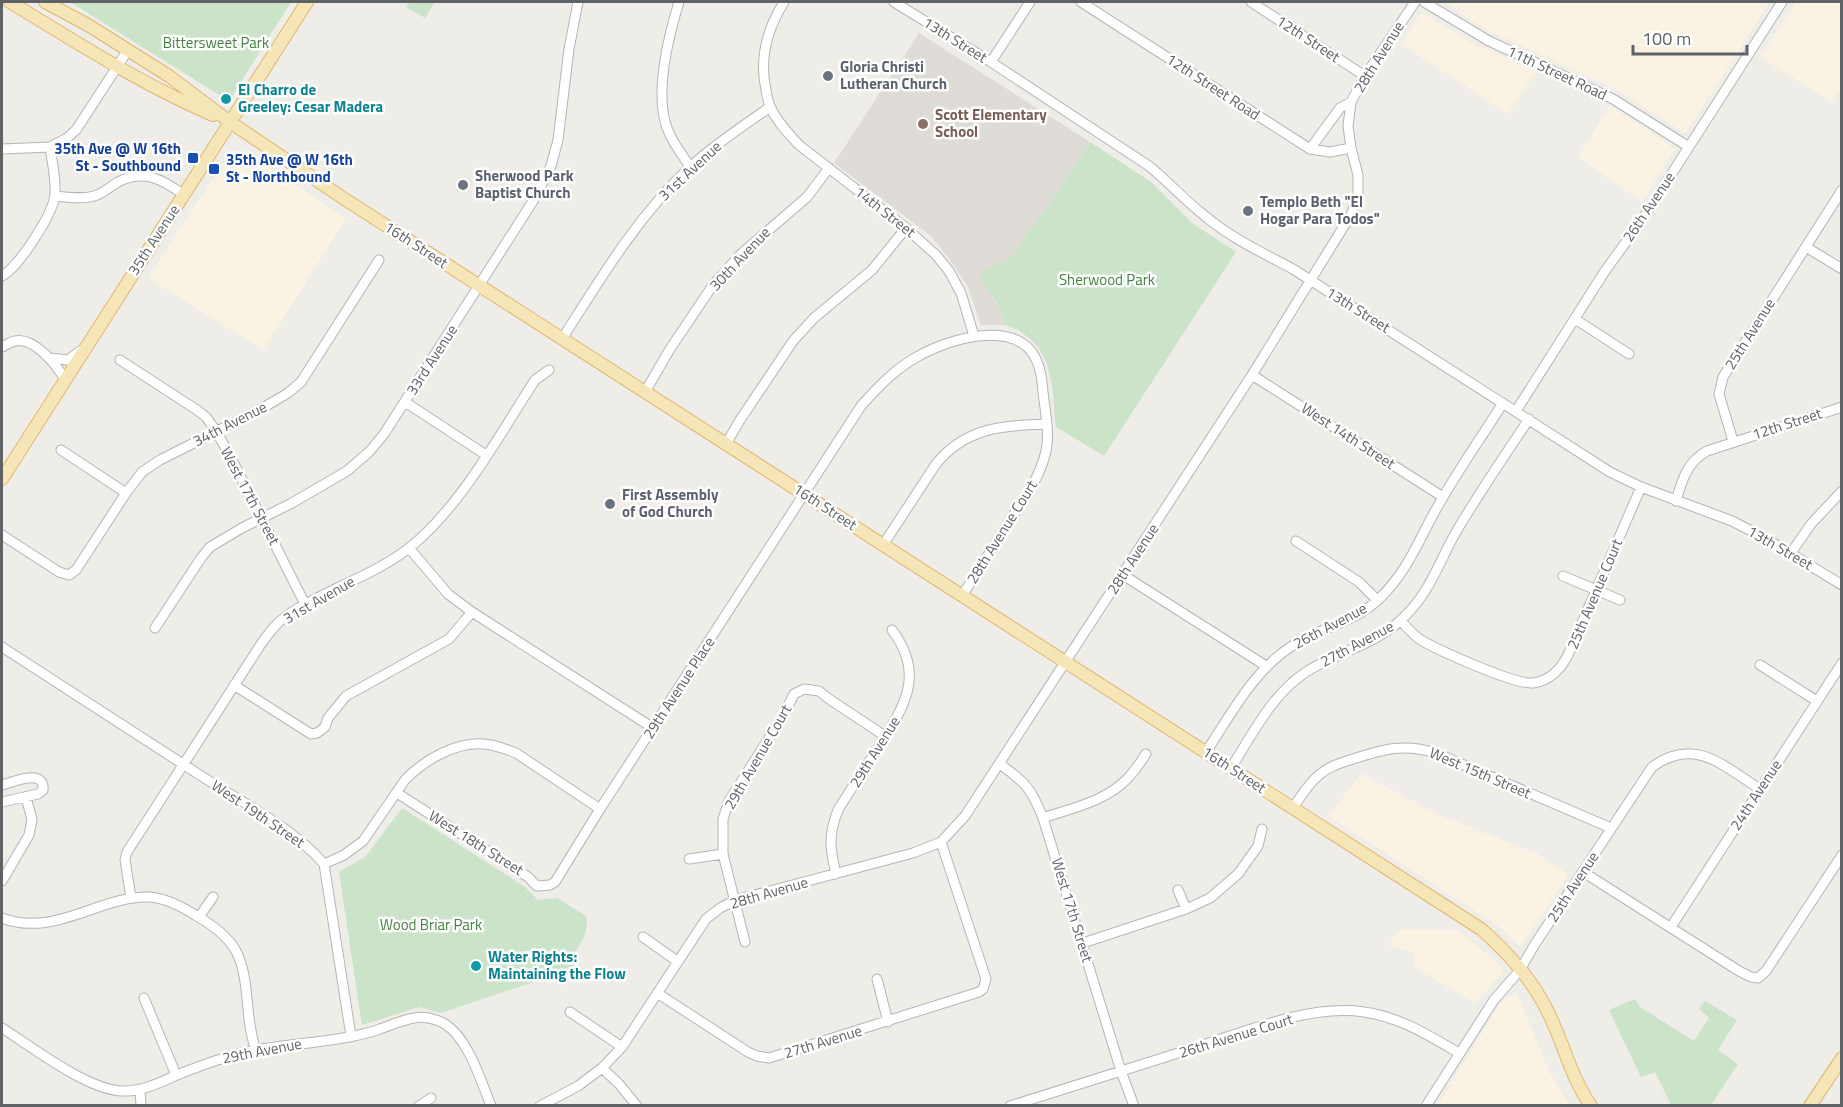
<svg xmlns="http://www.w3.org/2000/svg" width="1843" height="1107" viewBox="0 0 1843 1107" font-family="'Titillium Web',sans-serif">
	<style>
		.commercial { fill: #faf2e2 }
		.education { fill: #dfdcd7 }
		.green { fill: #cbe3c8 }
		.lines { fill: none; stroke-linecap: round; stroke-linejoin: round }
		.minor-casing { stroke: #b3b5b8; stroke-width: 11 }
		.major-casing { stroke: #e0b671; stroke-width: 14 }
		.minor { stroke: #fff; stroke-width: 9 }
		.major { stroke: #f5e5b7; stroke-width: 12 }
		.worship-dot { fill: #6b7280; stroke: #fff; stroke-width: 2 }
		.culture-dot { fill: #0f9aa8; stroke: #fff; stroke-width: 2 }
		.education-dot { fill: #8d6e63; stroke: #fff; stroke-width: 2 }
		.transit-dot { fill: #1a4fb4; stroke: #fff; stroke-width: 2 }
		.labels { text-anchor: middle; stroke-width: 5; stroke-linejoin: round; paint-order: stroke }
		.street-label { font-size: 15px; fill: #5f6366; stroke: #fff }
		.park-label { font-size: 15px; fill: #458242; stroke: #fff }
		.worship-label { font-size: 15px; font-weight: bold; fill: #5b616d; stroke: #fff; text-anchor: start }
		.culture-label { font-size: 15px; font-weight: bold; fill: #0d838f; stroke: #fff; text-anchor: start }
		.education-label { font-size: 15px; font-weight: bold; fill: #785e54; stroke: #fff; text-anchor: start }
		.transit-label { font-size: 15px; font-weight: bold; fill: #164399; stroke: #fff; text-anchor: end }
	</style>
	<rect width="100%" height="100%" fill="#efede8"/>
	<path class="commercial" d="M1443 2H1770L1688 130 1684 133 1623 93 1485 29Z
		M1796 2H1841V87L1831 102 1760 57Z
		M1420 14H1426L1466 40 1536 72 1508 114 1401 44Z
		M1610 105 1671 146 1674 150 1642 202 1578 157Z
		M232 150 246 152 346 219 263 350 148 278Z
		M1361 774 1442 816 1536 853 1569 875 1520 947 1498 926 1328 816Z
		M1401 929 1458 930 1503 968V972L1475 1003 1414 967 1413 952 1388 945Z
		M1517 993 1549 1071 1569 1105H1438L1502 1000Z"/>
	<path class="education" d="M919 33 1090 142 1051 201 1014 252 1005 262 989 267 991 296 1002 311 1004 325H981L967 285 948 257 931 236 834 163Z"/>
	<path class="green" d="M70 2H291L229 101Z
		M410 2H435L425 18 406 7Z
		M1090 142 1151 182 1192 223 1236 252 1104 456 1056 427C1052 393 1055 356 1025 335 1018 330 1013 327 1004 325L1002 311 981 280 982 272 989 267 1005 262 1014 252 1051 201Z
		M402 808 525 887 538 900 557 898 586 916C590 933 579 946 570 959L575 964 569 970 441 1013 419 1007 362 1025 339 872 366 856Z
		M1635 999 1640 1007 1694 1041 1709 1018 1699 1009 1705 1001 1737 1020 1718 1050 1738 1064 1711 1105H1671L1655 1072 1641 1077 1609 1010Z"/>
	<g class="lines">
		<defs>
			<path id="minor" d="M679 2C668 38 652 100 670 135 675 146 684 157 690 167
				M784 2C767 29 759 58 766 90 767 96 768 103 771 108 777 122 789 134 799 145L906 228 936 255 949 271 961 293 974 336
				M894 2 991 62 1149 166C1169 182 1185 201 1205 216 1231 238 1263 253 1293 269L1610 472 1641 487 1732 521 1765 538 1842 585
				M1081 2 1310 149 1330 152 1351 148
				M1251 2 1365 76
				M1424 2 1489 41 1613 99 1689 147
				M991 62 1030 2
				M2 149 50 147 67 138 76 130 128 50
				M1310 149 1340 108 1351 102
				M55 196C68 197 85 200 97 195 105 192 111 186 118 182 145 169 161 179 183 194
				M1806 247 1842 269
				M2 276C18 268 54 213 55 194 56 178 52 162 50 147
				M1575 319 1629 354
				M562 339C601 278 637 217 690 167 714 145 743 126 770 107
				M2 347C6 345 10 342 15 341 34 337 57 365 65 380
				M50 358 68 360 83 349
				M120 360 197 410 206 417 216 431 228 452 305 604
				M1252 375 1443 497
				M645 392 670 349 713 285 741 254 807 197 829 168
				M405 402 486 455
				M1516 411 1605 271 1642 220 1782 2
				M1733 441 1719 394 1723 377 1842 190
				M726 444 740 420 793 341 814 318 872 270 906 228
				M61 450 126 493
				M1676 501C1682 480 1687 462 1707 451L1842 407
				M2 535 59 572 69 575 76 570 126 493 142 472 160 460 261 409 288 393 301 382 379 260
				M1296 541 1359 582 1377 600
				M883 545 936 464C966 427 1002 426 1047 424
				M409 548 448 594 472 612 653 728
				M1791 553 1811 524 1842 491
				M1123 575 1266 666
				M1563 576 1620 600
				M1401 621C1407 627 1413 635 1421 640 1438 650 1515 685 1533 683 1549 681 1561 669 1568 655L1641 487
				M155 628 201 558 210 547 242 528 292 503 347 471 370 451 384 434 533 201 551 166 558 140 569 49 578 2
				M2 647C70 691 138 735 206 779 245 804 294 829 324 864L351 1036
				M1760 665 1817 701
				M234 685 311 734 317 733 325 727 328 718 346 696 449 639 472 612
				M1206 752C1232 713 1254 669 1295 644 1322 628 1356 621 1379 599 1411 568 1420 535 1442 499 1461 466 1483 435 1503 403
				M1000 764C1026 783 1031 788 1043 818L1121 1071 1134 1106
				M1231 768C1252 735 1272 694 1306 672 1337 652 1375 645 1402 619 1432 591 1439 560 1459 527 1481 490 1505 455 1529 419
				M2 785C13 782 45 768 43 790L38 794 2 802
				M397 793 528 877 537 886 550 885 555 882 600 809 861 406C877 388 894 370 915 358 945 340 1013 318 1035 357 1041 369 1042 380 1043 392 1045 411 1050 432 1046 451 1040 478 1023 501 1008 523 993 548 977 572 962 596
				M1293 808C1301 796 1308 784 1319 775 1329 766 1341 763 1353 759 1384 749 1404 743 1436 753L1611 828
				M1043 818C1073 808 1107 801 1129 777 1135 770 1141 762 1146 754
				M689 859 723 854
				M324 864 344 855 363 841 405 780C423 761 456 741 484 744 495 745 506 749 516 753L600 809
				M1583 872 1739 971 1751 977 1758 978 1766 971 1842 855
				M836 874C830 849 828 835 838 810 851 789 865 768 878 748 904 707 926 675 892 630
				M2 881 29 835 32 819 26 798
				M1178 890 1186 909
				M131 898 125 860 127 852 261 644C266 637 272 629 278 623 292 610 309 602 325 594 353 580 385 567 409 548 460 508 500 434 535 380L549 370
				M199 917 213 897
				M2 918C54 938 99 896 149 897 166 898 181 906 195 915 211 924 227 935 236 951 251 980 244 1019 256 1050
				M1671 927 1842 663
				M643 937 677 961
				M745 942 723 854V819L729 801 783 716 794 694 804 689 819 691 829 699 885 736
				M1083 943 1186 909 1210 898 1238 874 1258 846 1262 829
				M877 979 888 1022
				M657 993 748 1052 757 1056 769 1058 979 992 983 989 986 979 941 842
				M144 998 176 1075
				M570 1012 622 1047
				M2 1028C32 1047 86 1089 121 1091 141 1092 159 1083 177 1075 192 1069 208 1063 224 1058 264 1045 307 1045 349 1037 359 1035 370 1033 380 1029 391 1025 402 1020 414 1018 423 1016 437 1019 445 1024 468 1038 481 1081 491 1106
				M602 1068 619 1084 637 1106
				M140 1090 141 1106
				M419 1106 431 1098
				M540 1106 578 1086 602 1068 622 1047 706 919 720 908 736 900 913 853 941 842 965 816 1252 375 1352 213 1358 194V175L1351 148 1348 126 1351 102 1365 76 1415 2
				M1010 1106C1073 1086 1135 1067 1197 1047 1247 1031 1311 1004 1364 1012 1400 1017 1428 1035 1459 1053
				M1426 1106 1494 1000 1520 970 1535 944 1652 767C1695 736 1723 766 1760 789"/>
			<path id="major" d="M10 2C76 42 141 84 213 115
				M45 2 88 25 169 76 230 122 343 198 1481 929C1506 951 1531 978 1546 1008 1563 1040 1570 1076 1591 1106
				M2 479 307 2
				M1810 1106 1842 1058"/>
		</defs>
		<use href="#minor" class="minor-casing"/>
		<use href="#major" class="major-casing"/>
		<use href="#minor" class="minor"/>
		<use href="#major" class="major"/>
	</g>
	<g class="worship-dot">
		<circle cx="828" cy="76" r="6"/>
		<circle cx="463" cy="185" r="6"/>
		<circle cx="1248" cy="211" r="6"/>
		<circle cx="610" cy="504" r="6"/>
	</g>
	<g class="culture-dot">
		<circle cx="226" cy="99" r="6"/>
		<circle cx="476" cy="966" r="6"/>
	</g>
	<circle class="education-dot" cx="923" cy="124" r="6"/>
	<g class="transit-dot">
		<rect x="187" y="152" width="12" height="12" rx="3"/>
		<rect x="208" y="163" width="12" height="12" rx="3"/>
	</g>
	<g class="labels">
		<g class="street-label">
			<text transform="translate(1308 39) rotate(33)" y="5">12th Street</text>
			<text transform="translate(955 40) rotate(32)" y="5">13th Street</text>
			<text transform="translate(1379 57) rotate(-58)" y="5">28th Avenue</text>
			<text transform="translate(1557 73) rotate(25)" y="5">11th Street Road</text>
			<text transform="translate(1213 87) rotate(33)" y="5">12th Street Road</text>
			<text transform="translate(690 171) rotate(-43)" y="5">31st Avenue</text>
			<text transform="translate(1649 207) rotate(-56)" y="5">26th Avenue</text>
			<text transform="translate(885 212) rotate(38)" y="5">14th Street</text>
			<text transform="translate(154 240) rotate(-57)" y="5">35th Avenue</text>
			<text transform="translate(416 245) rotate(33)" y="5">16th Street</text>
			<text transform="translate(740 259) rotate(-47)" y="5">30th Avenue</text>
			<text transform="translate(1358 310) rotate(32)" y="5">13th Street</text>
			<text transform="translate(1750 334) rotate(-58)" y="5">25th Avenue</text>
			<text transform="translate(432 360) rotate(-57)" y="5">33rd Avenue</text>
			<text transform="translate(230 424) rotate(-27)" y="5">34th Avenue</text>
			<text transform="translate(1787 424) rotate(-18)" y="5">12th Street</text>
			<text transform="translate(1348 436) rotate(33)" y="5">West 14th Street</text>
			<text transform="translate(250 496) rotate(62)" y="5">West 17th Street</text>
			<text transform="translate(825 507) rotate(33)" y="5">16th Street</text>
			<text transform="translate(1002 532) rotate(-58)" y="5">28th Avenue Court</text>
			<text transform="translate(1780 548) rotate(30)" y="5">13th Street</text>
			<text transform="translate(1133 559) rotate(-57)" y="5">28th Avenue</text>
			<text transform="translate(1595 594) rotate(-67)" y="5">25th Avenue Court</text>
			<text transform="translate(319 600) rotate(-30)" y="5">31st Avenue</text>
			<text transform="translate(1330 626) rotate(-28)" y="5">26th Avenue</text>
			<text transform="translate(1357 644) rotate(-28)" y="5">27th Avenue</text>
			<text transform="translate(679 688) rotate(-57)" y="5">29th Avenue Place</text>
			<text transform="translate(875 752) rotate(-58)" y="5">29th Avenue</text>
			<text transform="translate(758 757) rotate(-60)" y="5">29th Avenue Court</text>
			<text transform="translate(1234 770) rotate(33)" y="5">16th Street</text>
			<text transform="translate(1480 773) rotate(23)" y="5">West 15th Street</text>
			<text transform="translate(1756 795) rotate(-57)" y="5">24th Avenue</text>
			<text transform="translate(258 814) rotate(34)" y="5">West 19th Street</text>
			<text transform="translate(476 843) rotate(32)" y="5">West 18th Street</text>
			<text transform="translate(1573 887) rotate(-57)" y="5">25th Avenue</text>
			<text transform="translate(769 893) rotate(-16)" y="5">28th Avenue</text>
			<text transform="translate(1072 910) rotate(73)" y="5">West 17th Street</text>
			<text transform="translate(1236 1036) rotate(-17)" y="5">26th Avenue Court</text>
			<text transform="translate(823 1042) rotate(-17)" y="5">27th Avenue</text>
			<text transform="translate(262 1051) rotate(-11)" y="5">29th Avenue</text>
		</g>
		<g class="park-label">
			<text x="216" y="48">Bittersweet Park</text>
			<text x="1107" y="285">Sherwood Park</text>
			<text x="431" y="930">Wood Briar Park</text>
		</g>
		<g class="worship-label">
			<text x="840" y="72">Gloria Christi<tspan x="840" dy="17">Lutheran Church</tspan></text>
			<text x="475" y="181">Sherwood Park<tspan x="475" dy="17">Baptist Church</tspan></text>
			<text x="1260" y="207">Templo Beth "El<tspan x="1260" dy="17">Hogar Para Todos"</tspan></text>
			<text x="622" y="500">First Assembly<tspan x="622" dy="17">of God Church</tspan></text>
		</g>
		<g class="culture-label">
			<text x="238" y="95">El Charro de<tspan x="238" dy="17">Greeley: Cesar Madera</tspan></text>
			<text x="488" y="962">Water Rights:<tspan x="488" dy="17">Maintaining the Flow</tspan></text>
		</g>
		<g class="education-label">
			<text x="935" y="120">Scott Elementary<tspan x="935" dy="17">School</tspan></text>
		</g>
		<g class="transit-label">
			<text x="181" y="154">35th Ave @ W 16th<tspan x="181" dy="17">St - Southbound</tspan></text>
			<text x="226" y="165" text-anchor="start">35th Ave @ W 16th<tspan x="226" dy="17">St - Northbound</tspan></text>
		</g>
	</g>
	<rect width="1843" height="1107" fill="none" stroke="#5f6366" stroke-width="6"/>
	<path d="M1633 45v9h114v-9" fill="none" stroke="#5f6366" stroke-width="3"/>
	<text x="1642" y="45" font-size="18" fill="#5f6366" stroke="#ffffff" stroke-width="4.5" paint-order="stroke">100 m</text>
</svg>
